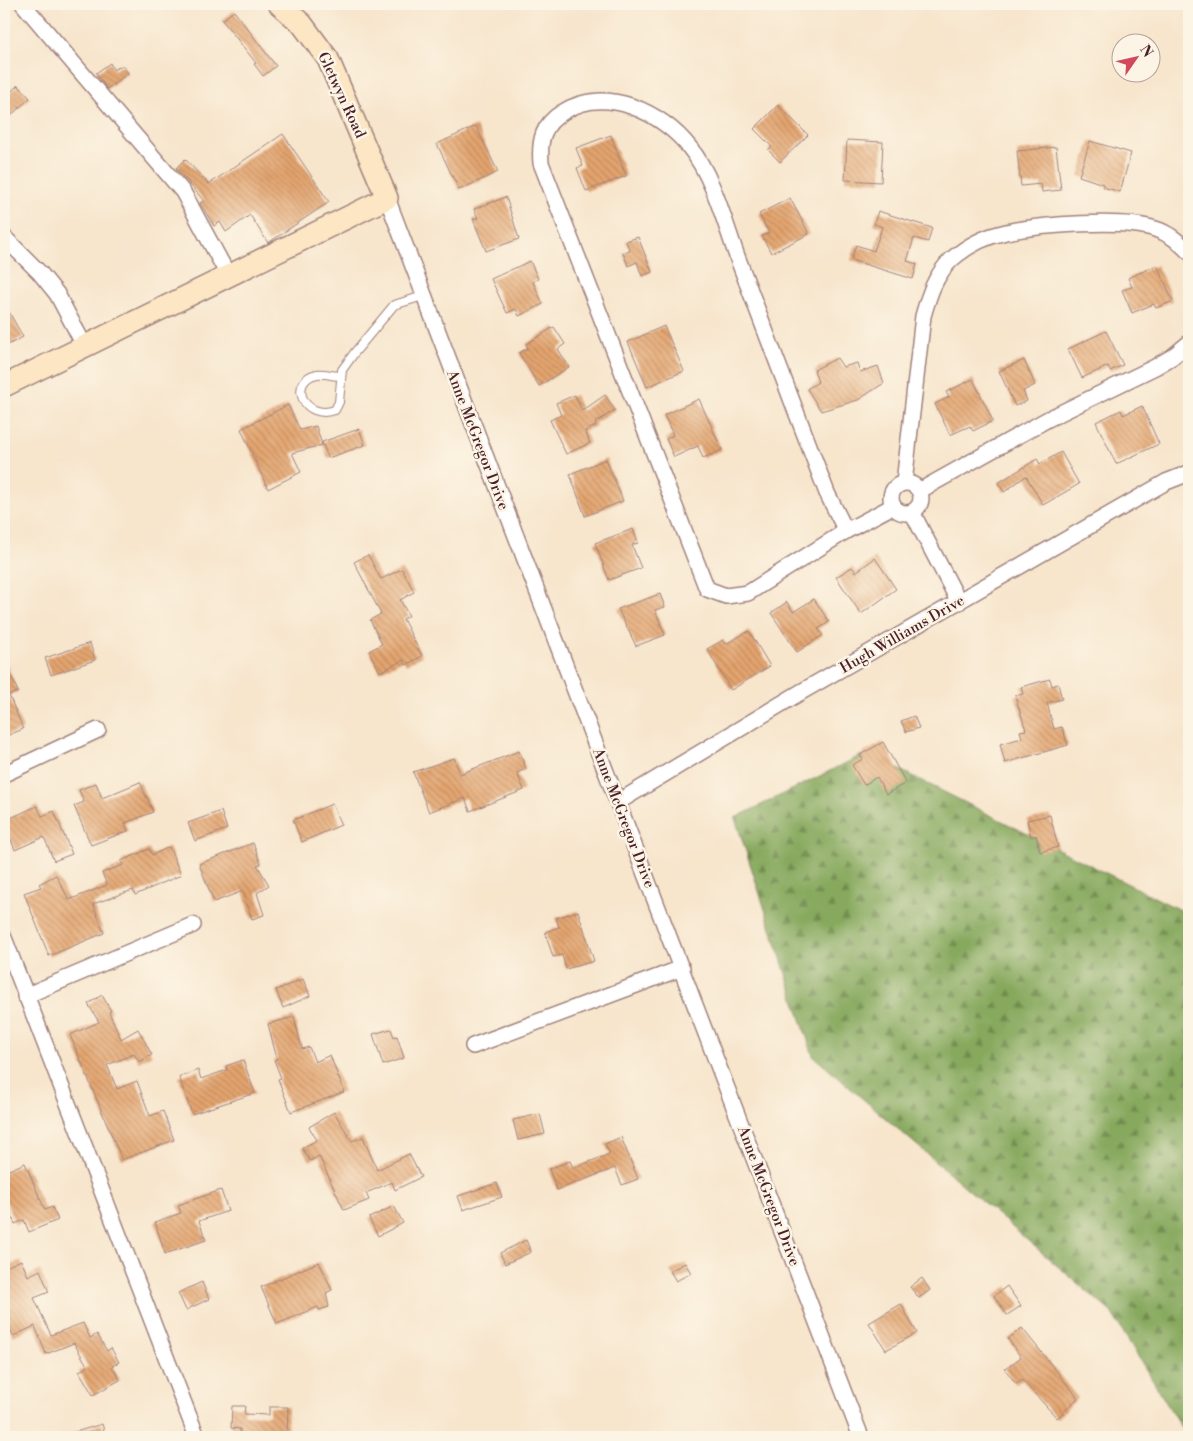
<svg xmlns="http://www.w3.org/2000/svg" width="1193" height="1441" viewBox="0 0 1193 1441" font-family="'Libre Bodoni',serif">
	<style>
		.forest { fill: url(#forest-firs); stroke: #686444 }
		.building { fill: url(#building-back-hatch) }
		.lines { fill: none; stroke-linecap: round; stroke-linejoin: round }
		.lane-casing { stroke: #a0827c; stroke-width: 10 }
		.street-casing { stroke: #a0827c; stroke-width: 18 }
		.secondary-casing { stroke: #a0827c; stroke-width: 24 }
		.lane { stroke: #fff; stroke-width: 8 }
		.street { stroke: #fff; stroke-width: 15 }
		.secondary { stroke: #fce6c4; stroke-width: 21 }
		.labels { text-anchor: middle; stroke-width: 5; stroke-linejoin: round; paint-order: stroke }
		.street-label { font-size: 15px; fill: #4a1f2b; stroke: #fcf5e5 }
	</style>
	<defs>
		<pattern id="forest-firs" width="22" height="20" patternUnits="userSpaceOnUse" patternTransform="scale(1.25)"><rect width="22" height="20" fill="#86a95d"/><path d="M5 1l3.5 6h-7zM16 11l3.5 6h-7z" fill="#70894d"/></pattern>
		<pattern id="building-back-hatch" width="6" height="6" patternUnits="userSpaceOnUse" patternTransform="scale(1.25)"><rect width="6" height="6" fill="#e4a56f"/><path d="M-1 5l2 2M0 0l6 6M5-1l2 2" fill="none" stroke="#bb865b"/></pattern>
	</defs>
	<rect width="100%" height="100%" fill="#fcf5e5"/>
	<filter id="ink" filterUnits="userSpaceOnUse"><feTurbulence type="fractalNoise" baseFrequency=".02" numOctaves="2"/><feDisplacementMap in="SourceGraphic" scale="10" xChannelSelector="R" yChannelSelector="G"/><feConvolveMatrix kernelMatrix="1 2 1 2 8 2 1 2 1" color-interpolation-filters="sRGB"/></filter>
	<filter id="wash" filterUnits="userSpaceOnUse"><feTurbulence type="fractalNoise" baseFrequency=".0096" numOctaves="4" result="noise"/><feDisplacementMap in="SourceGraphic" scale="20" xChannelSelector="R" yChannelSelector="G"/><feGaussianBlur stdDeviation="1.12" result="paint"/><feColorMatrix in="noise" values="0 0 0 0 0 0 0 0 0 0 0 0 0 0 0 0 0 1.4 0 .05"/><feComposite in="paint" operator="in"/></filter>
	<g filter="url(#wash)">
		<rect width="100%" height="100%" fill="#f7e5cc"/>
		<path class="forest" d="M866 753 1184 912 1189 910V1437H1187L1111 1312 813 1056 735 818Z"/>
		<g id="blocks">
			<path class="building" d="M234 11 276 66 263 76 254 64 256 63 222 20Z
				M110 63 114 70 122 65 128 73 107 89 96 73Z
				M18 85 30 98 4 122V98Z
				M778 105 808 135 780 162 768 150 772 147 754 129Z
				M476 126 498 172 459 190 437 144Z
				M283 134 329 202 268 243 250 215 226 232 220 222 214 226 200 203 204 201 176 168 185 159 209 184Z
				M611 135 626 176 586 191 577 168 583 166 576 148Z
				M847 140 883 142 881 182 845 180Z
				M1090 141 1131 153 1120 192 1103 187V184L1079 176Z
				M1056 147 1061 190 1042 192 1041 184 1021 186 1017 151Z
				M506 197 519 239 486 251 473 219 478 218 474 209Z
				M790 198 809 234 771 253 762 236 769 233 759 214Z
				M878 211 932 228 928 242 914 238 907 261 917 264 913 279 851 260 856 245 874 251 882 227 874 224Z
				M638 237 652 272 642 276 637 262 628 266 623 253 630 251 626 241Z
				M530 261 538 279 533 282 543 304 519 316 516 309 507 313 491 279Z
				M1157 265 1173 301 1156 308 1154 304 1132 313 1122 290 1132 287 1128 278Z
				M4 303 23 337 4 347Z
				M664 326 684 371 647 387 628 342Z
				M554 327 565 344 558 349 569 367 539 386 519 353 528 348 526 344Z
				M1106 331 1123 365 1110 371 1108 366 1082 378 1068 349Z
				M837 358 843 367 857 363 860 372 878 366 884 383 858 400 821 411 807 389 818 382 814 370Z
				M1024 360 1035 385 1023 391 1027 401 1015 406 999 371Z
				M973 379 993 421 973 431 970 426 950 435 935 404 949 397 946 392Z
				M575 395 582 411 605 395 615 410 595 423 596 426 585 431 590 443 566 454 550 420 561 415 556 403Z
				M699 399 722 450 703 458 698 446 674 457 666 439 673 435 664 415Z
				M288 405 300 430 316 426 322 445 292 453 301 472 268 489 241 429Z
				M1142 406 1159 444 1116 464 1096 422 1121 410 1123 415Z
				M359 429 365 445 328 458 322 442Z
				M1061 452 1079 484 1043 505 1026 476 1004 492 998 483 1037 459 1040 464Z
				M606 459 623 501 585 516 570 474Z
				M633 529 638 543 632 545 641 568 609 580 595 543Z
				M368 555 381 579 402 569 414 592 400 600 409 616 403 619 422 656 406 665 403 660 380 672 369 651 382 644 370 620 381 614 354 562Z
				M875 558 896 589 861 614 836 577 852 567 856 572Z
				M660 594 665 607 655 610 665 635 636 646 618 609Z
				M814 599 829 622 818 629 823 635 797 652 771 613 787 602 793 612Z
				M749 631 770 666 731 690 707 649 723 640 726 644Z
				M90 643 95 660 51 675 45 658Z
				M4 657 18 692 9 695 23 729 4 737Z
				M1050 679 1052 686 1058 684 1062 699 1047 703 1054 729 1062 727 1068 745 1005 763 1000 744 1022 738 1020 731 1026 730 1015 696 1023 694 1021 687Z
				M914 716 919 728 906 732 901 721Z
				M883 742 906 783 886 794 877 777 864 785 852 765 863 759 860 755Z
				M519 751 526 769 517 773 524 790 470 811 465 798 429 812 413 772 454 758 460 774Z
				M140 782 153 812 125 823 128 831 91 845 74 806 84 802 79 790 96 783 102 798Z
				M332 804 341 825 302 842 293 820Z
				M37 806 42 816 54 811 72 854 54 861 44 837 15 850 4 821Z
				M221 811 227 829 195 841 188 823Z
				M1050 815 1058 847 1040 852 1036 835 1031 837 1027 820Z
				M253 843 261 864 257 865 269 885 257 893 264 915 252 919 243 891 214 902 199 864Z
				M169 847 181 875 135 895 133 890 93 904 104 933 49 956 24 893 41 887 39 884 56 875 69 900 107 885 102 873 123 865 121 861 149 849 152 855Z
				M578 911 594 961 566 969 562 955 553 957 545 932 559 927 556 918Z
				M303 979 310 996 283 1008 276 990Z
				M102 995 111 1011 109 1012 121 1039 138 1029 152 1055 139 1062 134 1054 107 1065 117 1089 137 1081 150 1116 163 1111 174 1140 122 1160 70 1035 99 1022 88 1004Z
				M294 1017 302 1049 309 1047 315 1062 330 1055 344 1092 291 1112 278 1079 281 1078 274 1060 277 1059 268 1024Z
				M391 1029 394 1037 397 1036 404 1058 383 1065 373 1034Z
				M243 1060 255 1093 192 1114 179 1077 198 1070 201 1079 227 1070 226 1066Z
				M334 1112 352 1141 363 1137 377 1170 409 1154 421 1177 395 1190 392 1182 366 1193 369 1200 344 1210 319 1156 310 1161 302 1148 317 1140 309 1127Z
				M540 1114 545 1134 518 1140 513 1120Z
				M621 1137 638 1179 622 1185 615 1168 557 1190 549 1169 570 1161 573 1168 610 1154 605 1144Z
				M25 1163 45 1210 52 1207 58 1220 29 1232 24 1220 15 1224 4 1197V1172Z
				M497 1183 502 1197 463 1210 458 1196Z
				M221 1190 228 1211 199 1221 206 1240 165 1254 155 1222 181 1213 178 1205Z
				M394 1206 403 1223 378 1236 369 1218Z
				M526 1240 531 1252 505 1264 500 1253Z
				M21 1260 28 1276 40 1270 49 1292 34 1298 51 1335 83 1323 90 1338 97 1334 107 1351 111 1348 119 1362 112 1366 120 1380 93 1395 79 1371 88 1367 74 1343 46 1354 35 1326 13 1336 4 1315V1268Z
				M319 1262 332 1290 326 1293 329 1307 319 1310 318 1307 277 1324 261 1287Z
				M685 1263 691 1273 676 1281 670 1271Z
				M922 1278 930 1290 919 1298 910 1287Z
				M202 1282 209 1299 186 1310 178 1293Z
				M1007 1286 1021 1306 1007 1315 994 1296Z
				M901 1304 917 1333 886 1350 869 1323Z
				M1022 1328 1078 1398 1057 1418 1022 1380 1016 1384 1005 1369 1021 1357 1008 1339Z
				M232 1406H245L244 1414 269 1415V1407H288L287 1436 240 1437V1429L231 1428Z
				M102 1424 106 1437H69V1434Z"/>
		</g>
	</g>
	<g filter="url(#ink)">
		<use href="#blocks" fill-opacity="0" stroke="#a0827c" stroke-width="1"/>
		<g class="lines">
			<defs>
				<path id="lane" d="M341 376C334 376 324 373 317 374 288 380 302 421 335 410L339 402 342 370 355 352 394 305 423 296"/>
				<path id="street" d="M23 4 183 192 228 275
					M387 198C542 612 703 1024 861 1437
					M4 237 40 273 57 294 84 345
					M904 483 923 316C929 295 935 275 952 259 967 246 987 236 1006 232 1040 225 1123 218 1155 229 1169 233 1179 242 1189 252
					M891 498a15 15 0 1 1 30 0a15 15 0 1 1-30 0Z
					M919 491 1048 419 1155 367 1172 357 1189 343
					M912 512 959 602
					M846 531 827 493C798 415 768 337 738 259 725 224 713 176 690 148 662 112 605 85 563 112 543 124 539 140 541 163L707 589 726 596 748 593 846 531 893 506
					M4 774 98 730
					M618 802 801 692 1166 482 1189 473
					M4 938 197 1437
					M25 996 193 925
					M473 1046 682 968"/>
				<path id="secondary" d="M4 386 387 198 328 59 302 24 279 4"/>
			</defs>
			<use href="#lane" class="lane-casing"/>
			<use href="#street" class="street-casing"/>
			<use href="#secondary" class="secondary-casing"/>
			<use href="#lane" class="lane"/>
			<use href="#street" class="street"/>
			<use href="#secondary" class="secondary"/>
		</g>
	</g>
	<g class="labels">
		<g class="street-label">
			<text transform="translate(342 95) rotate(65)" y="5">Gletwyn Road</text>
			<text transform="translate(478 440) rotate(69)" y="5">Anne McGregor Drive</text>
			<text transform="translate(902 634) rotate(-30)" y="5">Hugh Williams Drive</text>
			<text transform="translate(624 818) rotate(69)" y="5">Anne McGregor Drive</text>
			<text transform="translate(769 1196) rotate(69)" y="5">Anne McGregor Drive</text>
		</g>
	</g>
	<rect width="1193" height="1441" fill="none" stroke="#fcf5e5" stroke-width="20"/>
	<g transform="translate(1136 58) rotate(56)"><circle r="24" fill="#fcf5e5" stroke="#b59f9b"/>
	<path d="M0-4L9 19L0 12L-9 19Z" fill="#d1495b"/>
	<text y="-8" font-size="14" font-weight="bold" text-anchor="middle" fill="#4a1f2b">N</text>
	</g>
</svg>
